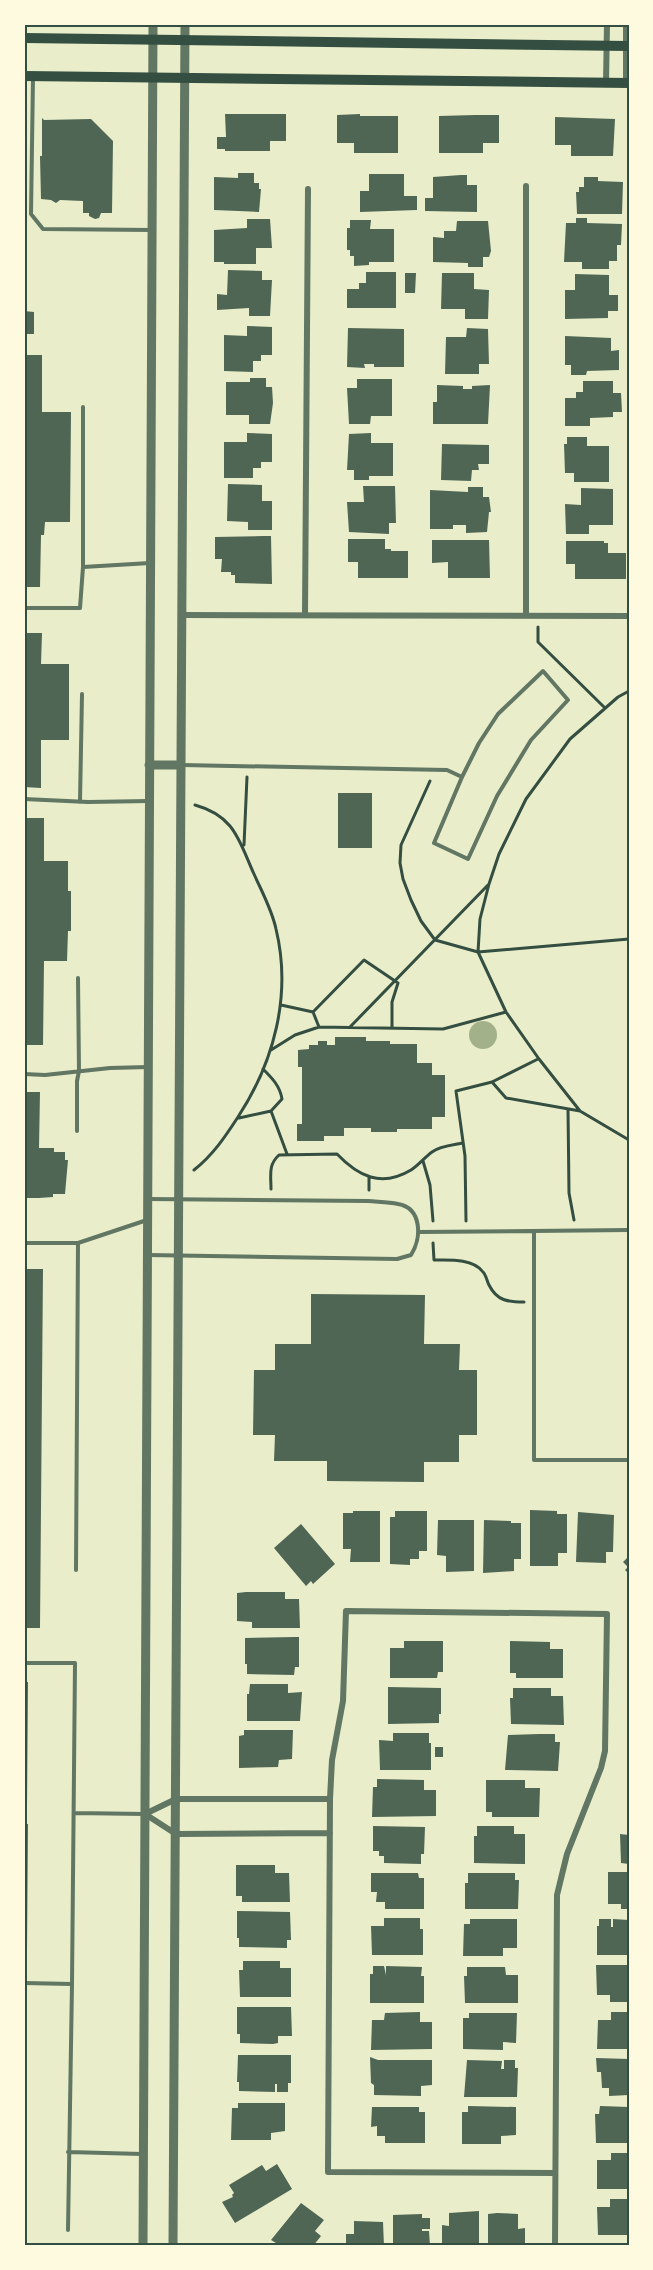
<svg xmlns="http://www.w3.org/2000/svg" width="653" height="2270" viewBox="0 0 653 2270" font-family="Figtree,sans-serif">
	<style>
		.water { fill: #a3b18a }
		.building { fill: #4f6655 }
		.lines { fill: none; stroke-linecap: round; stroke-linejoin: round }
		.path { stroke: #344e41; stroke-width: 3 }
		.service { stroke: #617663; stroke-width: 4 }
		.minor { stroke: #617663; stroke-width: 6 }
		.tertiary { stroke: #617663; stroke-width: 9 }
		.secondary { stroke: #344e41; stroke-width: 10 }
		.neatline { fill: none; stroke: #344e41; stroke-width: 2 }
	</style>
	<rect width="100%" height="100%" fill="#e9edc9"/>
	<path class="water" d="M469 1035a14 14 0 1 1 28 0a14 14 0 1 1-28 0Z"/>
	<path class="building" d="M225 114H286V141H270V151H225V149H217V137H226Z
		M360 114V116H398V153H354V143H337V115Z
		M475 115H499V143H483V153H439V116Z
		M555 117 615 119 613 156H571V145H555Z
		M42 118 44 120 91 119 113 141 112 213H101L99 218 95 219 89 216V213H83V201L60 200 56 203 51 200 41 199 40 156H42Z
		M238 173H254V183H259V189H261L259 212 214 210V177L238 178Z
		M369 174H404V196H417V210L360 212V191H369Z
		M461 175H467V185H477V212L425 211V198H433V177Z
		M584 177H598V181L623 182 622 214H577L576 192H579V187H584Z
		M576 218H587V223L622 224 621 245H617V261H609V269H582V262H564L566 223H576Z
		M247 219H270L272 248H256V264H224V262H214V230L247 228Z
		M350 220H371L370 229H394V262H369V265L354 266V256H350V250H347V228H350Z
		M457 221H488L491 251 489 257H483V267H468V263L433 262V237L444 238V231H456Z
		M228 270 262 271V280H272L270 316H249V308L217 310V294L227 295Z
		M366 272H396V308H347V289H359V283H366Z
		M405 273H416L415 293H405Z
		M442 273H474V289L489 290 488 319H465V309H441Z
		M575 274 609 275V295H618V311H608V318L565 319V290H575Z
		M24 311 34 312V334H24Z
		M247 326 272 327V355H261V361H253V372L224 371V335L247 336Z
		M348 328 404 329V367H374V364H364L365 368 347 367Z
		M467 328 488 329 489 364H479V374H445L446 337H466Z
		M565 336 611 338V351L619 350V370L587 371 586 375H571V365H565Z
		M24 355H42V412H71L70 522H45L44 535H41L40 587H24Z
		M250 378H266V387H272L273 403 270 424H249V415H226V382H250Z
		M357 379H392V416H371L370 424H349L347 388H357Z
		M583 381H613V393H621L622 412H613V417L590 418V426H565V398H576V392H583Z
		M437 385 463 386V389H472V386L490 385 488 424H433V402H437Z
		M247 433 272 434V462H261V468H253V478H224V442H247Z
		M371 433V443H393V476H369V480H354V470H347L349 434Z
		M567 437H587V446H609V482H574V473H565L564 444H567Z
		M442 444 489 445V464H478L479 470H472L471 481 441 480Z
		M228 484 262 485V501H272V530H248V522L227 521Z
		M363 486H395L396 523H389V534L349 532 347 502H364Z
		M468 487H483V497H489L491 512H489L487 532 466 533V525H453V529H430V490L468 492Z
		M581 488 613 489V525H589V534H566L565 504 581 505Z
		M264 536H271L272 584 235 583V575H231V572H221L222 559H215V537Z
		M348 539H385V549H391V551H408V578H358V562H348Z
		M432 540H489L490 578H448V562L432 563Z
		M566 541H604V543H608V553H626V579H575V564H566Z
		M24 633H42L41 664H69V740H41V788L24 787Z
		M338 793H372V848H338Z
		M24 818H44V861H68V891H71V931H68L67 961H44L43 1045H24Z
		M335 1037H366V1041H390V1044H417V1063H432V1075H445V1117H432V1129H397V1132H371V1128H344V1136H324V1141H297V1124H302V1067H298V1050L309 1049V1045H318V1041H327V1045H335Z
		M24 1092H40L39 1148H54V1152H65V1160H68L65 1194H53V1197L39 1198H24Z
		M24 1269H43L40 1628H24Z
		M311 1294 425 1295 424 1344H460L459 1370H477V1435H459V1462H424V1482L327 1481V1461H274L275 1435H253L254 1370H275V1344H311Z
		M530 1510 557 1511V1514H567V1553H558V1566H530Z
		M353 1511H380V1562H350L351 1549H343V1513H353Z
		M395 1511H427V1551H419V1559H410V1565L390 1564V1517H395Z
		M578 1512 614 1515 613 1552H606V1563L576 1562Z
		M438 1520H474V1571L446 1572V1556L437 1555Z
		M484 1520 511 1521V1523H521V1559H514V1571L483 1573Z
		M301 1524 335 1564 313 1584 311 1581 306 1586 274 1548Z
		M629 1556V1574L625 1570 628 1567 623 1562Z
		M246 1592H285V1599H299L300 1628H252V1622L237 1621V1593Z
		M295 1637H299V1667H295L294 1675 247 1674V1664H245V1638Z
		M404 1641H443V1672H438L437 1678H390V1648H404Z
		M510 1641 550 1642V1649H563V1678H516V1673H510Z
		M24 1682H28L27 1805H24Z
		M250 1684H288V1693L302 1692 300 1721H247V1694H249Z
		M388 1687 441 1688V1714H439V1723L388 1724Z
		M513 1688H551V1696H563L564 1725 511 1724 510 1698H513Z
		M244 1730H293L292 1759 279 1760 278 1767 239 1768V1736L244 1735Z
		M393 1733H429V1743H431V1770H380L379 1740 393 1741Z
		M539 1734H555V1742H560L558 1771 505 1770 508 1735Z
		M435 1747H443V1757H435Z
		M377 1779 424 1780V1790H436V1816L372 1817 373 1787H377Z
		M486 1780H525V1788H540L539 1817H492V1812H486Z
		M24 1824H28L27 1948H24Z
		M373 1826 425 1827 424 1854H421V1864L384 1863V1856H379V1851H373Z
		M477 1826H514V1834H525V1864L474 1863V1836H477Z
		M620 1834 629 1835V1864L621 1863Z
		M236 1865H275V1873H289L290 1902H242V1896H236Z
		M608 1872H629V1909H621V1904H608Z
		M371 1873H418L419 1878H424V1909H385V1902H376L377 1892H371Z
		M468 1873H515V1880H519L518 1909H465V1883H468Z
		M237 1911 290 1912 291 1940H287V1948L239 1947V1938H237Z
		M384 1918H420V1929H423V1955H372L371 1926H384Z
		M470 1919H517V1948H503V1956H463L464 1924H470Z
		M599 1919H611V1927H613V1919L629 1920V1955H597V1926H599Z
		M243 1961H280V1968H291V1997H240L239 1970H243Z
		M596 1965H629V2002H610V1995H597Z
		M373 1966H384L386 1975V1966L422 1967 421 1976H424V2003H370V1974H373Z
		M467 1967H505L506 1975H518V2003H465L464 1976H467Z
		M237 2007H291L292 2036H278V2043L273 2044 240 2043V2034H237Z
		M420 2012V2022H432V2049L371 2050 372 2020H384L385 2013Z
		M611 2012H629V2049H597L598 2020H611Z
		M469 2013H517L516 2043 503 2042V2050L463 2049V2018H469Z
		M238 2055H291V2083H288V2092H277V2084H275V2092L239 2091V2082H237Z
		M370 2057 378 2060H432V2085L421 2086V2096L374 2095V2085L371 2083Z
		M596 2058 629 2059V2095L609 2096V2088H602L601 2072H597Z
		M467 2060 502 2061 501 2069H504V2060H515V2068H518L517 2097H464Z
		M238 2103H285V2131L271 2133V2140H231L232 2108H238Z
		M468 2106 516 2107V2135L501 2136V2144H462V2112H468Z
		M600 2106 629 2107V2143H596L595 2114H599Z
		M372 2107H419V2112H425V2143H385V2136H377V2126L371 2127Z
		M611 2153H629V2189H597V2160H611Z
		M277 2164 292 2189 235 2223 222 2202 233 2197 232 2195 234 2193 229 2185 262 2165 266 2171Z
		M610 2199H629V2235H598L597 2207H610Z
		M301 2203 324 2220 315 2231 321 2236 313 2246H274L276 2243 271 2240Z
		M479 2211V2246H442V2225L449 2226V2213Z
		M497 2213 518 2214V2229L525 2228V2246H488V2214Z
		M422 2214V2218H430V2229H422V2231H429L430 2246H393V2215Z
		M354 2221 383 2222 384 2246H346V2234H354Z"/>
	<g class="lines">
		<path class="path" d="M538 627V642L605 708
			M629 691 618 697 570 739 526 799 499 854 489 884 480 919 478 952 506 1012 539 1059 580 1111 629 1140
			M430 781 401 845 400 863 403 879 411 900 421 921 435 940 478 952 629 939
			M244 845 247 777
			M281 1005 313 1012 319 1027
			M313 1012 364 960 398 983 392 1002V1028
			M350 1027 488 885
			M271 1050 295 1035 319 1027 443 1029 506 1012
			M492 1082 506 1098 580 1111
			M568 1109 569 1193 574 1220
			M271 1111 287 1154
			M239 1118 271 1111 282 1099C280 1086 272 1078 263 1069
			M423 1161 430 1185 433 1221
			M194 1170C213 1155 225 1137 238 1117 274 1062 292 995 276 929 272 910 262 892 254 874 239 841 235 816 195 805
			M271 1189C271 1175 268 1165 279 1155L337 1154C358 1176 381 1188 411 1170 419 1165 425 1157 432 1152 440 1146 454 1145 463 1143
			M369 1190V1177
			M466 1221 465 1156 456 1091 492 1082 538 1059
			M433 1243 434 1260C448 1260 473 1258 483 1272 486 1275 487 1281 489 1285 497 1301 508 1302 524 1302"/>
		<path class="service" d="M33 77 31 214 43 229 152 230
			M83 567V407
			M24 608H80L83 567 150 563
			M182 765 447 770 462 777 434 843 468 859 497 796 531 740 568 700 543 671 498 714 479 743 462 777
			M24 799 88 802 149 801
			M80 802 82 694
			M24 1074 45 1075 110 1068 148 1067
			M77 1131V1081L79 1071 78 978
			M534 1231V1460H629
			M418 1232 629 1230
			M24 1243H78L147 1220
			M148 1255 397 1259 411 1255C422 1238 422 1208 398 1204 388 1202 378 1202 368 1201L148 1199
			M76 1570 78 1243
			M24 1663H75L72 1984
			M74 1813 145 1814
			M24 1983 72 1984 68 2230
			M68 2152 142 2154"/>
		<path class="minor" d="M606 83 607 24
			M626 83V24
			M526 186V616
			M182 615 629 616
			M305 615 308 189
			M145 1814 176 1834 330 1833
			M145 1814 176 1799H330
			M555 2173 328 2172 330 1799 332 1760 343 1701 346 1611 607 1614 605 1751 601 1768 567 1854 557 1895 555 2246"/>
		<path class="tertiary" d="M149 765H181
			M143 2246 153 24
			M173 2246 185 24"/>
		<path class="secondary" d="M24 38 629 46
			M24 76 629 83"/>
	</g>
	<rect width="653" height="2270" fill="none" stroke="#fefae0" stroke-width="51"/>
	<rect x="26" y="26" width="602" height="2218" class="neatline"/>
</svg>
